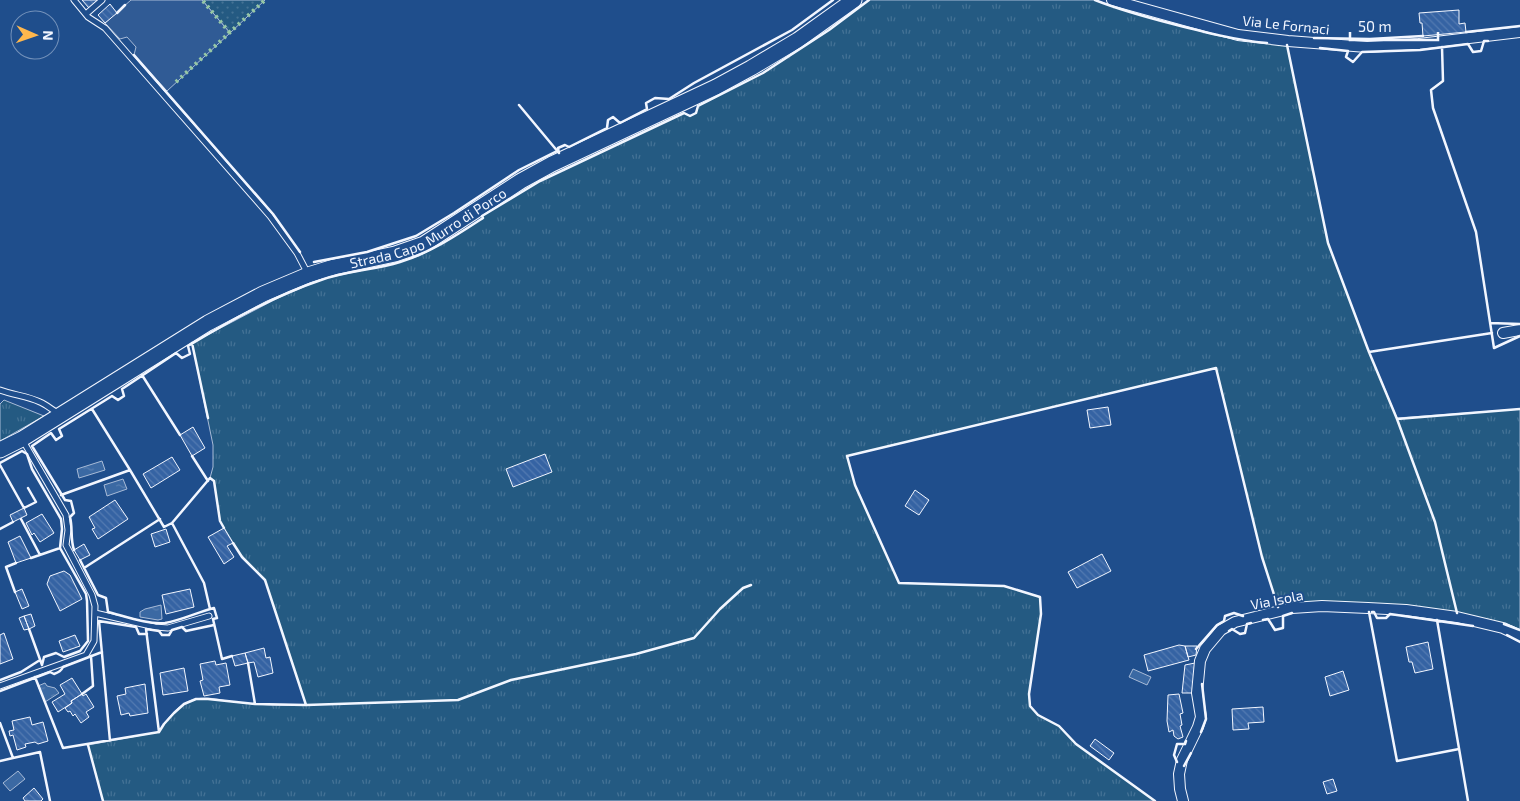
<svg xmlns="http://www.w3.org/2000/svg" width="1520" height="801" viewBox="0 0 1520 801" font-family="'Exo 2',sans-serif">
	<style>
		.grass { fill: url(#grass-tufts); stroke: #a8bbd7 }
		.garden { fill: url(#garden-dots); stroke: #a8bbd7 }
		.parking { fill: #305b95; stroke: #a8bbd7 }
		.water { fill: url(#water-ripples); stroke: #a8bbd7 }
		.building { fill: url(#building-back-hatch); stroke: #f2f6ff }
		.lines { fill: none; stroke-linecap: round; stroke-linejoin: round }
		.lane-casing { stroke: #f2f6ff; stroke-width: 7 }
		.street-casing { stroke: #f2f6ff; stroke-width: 12 }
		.secondary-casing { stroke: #f2f6ff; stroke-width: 17 }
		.lane { stroke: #1f4e8c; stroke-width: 5 }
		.street { stroke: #1f4e8c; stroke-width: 10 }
		.secondary { stroke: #1f4e8c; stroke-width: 15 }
		.hedge { stroke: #97c8a6; stroke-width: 4; stroke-dasharray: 2.5 4; stroke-linecap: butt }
		.wall { stroke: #f2f6ff; stroke-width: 2.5 }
		.labels { text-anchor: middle; stroke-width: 4; stroke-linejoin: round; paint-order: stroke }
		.street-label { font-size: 14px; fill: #f2f6ff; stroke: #1f4e8c }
	</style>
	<defs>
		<pattern id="grass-tufts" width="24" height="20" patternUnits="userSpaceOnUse" patternTransform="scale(1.25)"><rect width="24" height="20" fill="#245a82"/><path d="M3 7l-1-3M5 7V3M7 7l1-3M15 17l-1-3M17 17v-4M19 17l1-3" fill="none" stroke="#447295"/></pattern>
		<pattern id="garden-dots" width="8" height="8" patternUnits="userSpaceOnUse" patternTransform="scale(1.25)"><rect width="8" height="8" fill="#245a82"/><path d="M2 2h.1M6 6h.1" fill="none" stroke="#447295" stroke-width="1.8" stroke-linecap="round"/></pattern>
		<pattern id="water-ripples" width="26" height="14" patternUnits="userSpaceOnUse" patternTransform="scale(1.25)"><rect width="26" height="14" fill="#3b69a3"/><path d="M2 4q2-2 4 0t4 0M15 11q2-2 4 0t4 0" fill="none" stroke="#587fb1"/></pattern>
		<pattern id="building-back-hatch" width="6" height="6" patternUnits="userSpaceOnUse" patternTransform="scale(1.25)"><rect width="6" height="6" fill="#3563a3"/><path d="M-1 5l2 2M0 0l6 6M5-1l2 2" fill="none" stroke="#537ab1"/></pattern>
	</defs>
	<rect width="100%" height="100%" fill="#1f4e8c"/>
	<path class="grass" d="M869 0H1095L1150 18 1219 36 1244 41 1287 45 1328 243 1369 352 1397 418 1520 409V630L1512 626 1457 613 1278 607 1262 557 1216 368 847 456 855 485 899 583 1004 586 1040 597 1041 614 1029 694 1030 706 1038 715 1059 726 1076 744 1155 801H103L88 745 159 732C167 718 180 702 196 699 209 696 223 701 235 702 258 705 283 706 306 705L265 580 242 557 220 521 214 481 210 478 213 467V445L192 343 276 299 322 279 392 264 419 256 438 246 483 218 482 216 540 181 684 113 690 116 696 113 698 106 763 73 829 30Z
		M4 400 44 416 0 441V404Z"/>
	<path class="garden" d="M202 0H265L230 33Z"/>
	<path class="parking" d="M131 0H202L230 33 167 91 134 55 136 47 127 37 120 39 105 23Z"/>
	<path class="water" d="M102 461 105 470 79 478 77 469Z
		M123 479 127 489 107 496 104 485Z
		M161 605 162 619 158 620 140 617V612L145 609Z
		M1133 669 1151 677 1147 685 1129 677Z
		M45 683 47 686 55 688 59 693 45 702 38 686Z
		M18 771 25 779 10 791 3 783Z"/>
	<path class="building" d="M82 0H98L89 8Z
		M110 4 117 13 105 23 98 15Z
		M1459 10V24L1465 23 1466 32 1423 36 1422 23H1420L1419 13Z
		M1108 407 1111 425 1090 428 1087 410Z
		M193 427 205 448 192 456 180 435Z
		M545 454 552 472 513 487 506 469Z
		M172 457 180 470 151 488 143 474Z
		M915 490 929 500 919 515 905 506Z
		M115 500 128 519 98 539 92 529 95 528 89 517Z
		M24 508 27 515 13 522 10 515Z
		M42 514 54 533 40 542 34 533 32 535 26 523Z
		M224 528 233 543 227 546 234 557 224 564 208 537Z
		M166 529 170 542 155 547 151 534Z
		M20 536 31 558 16 563 8 542Z
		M84 544 90 555 80 560 74 550Z
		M1102 554 1111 571 1077 588 1068 572Z
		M64 571 70 575 82 599 60 611 47 584 50 576Z
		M22 589 29 606 22 609 15 592Z
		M190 589 194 607 166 614 162 595Z
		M31 614 35 626 29 629 24 616Z
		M24 616 29 629 24 630 19 618Z
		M4 633 13 659 0 664V635Z
		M75 635 80 646 63 652 59 641Z
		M1428 642 1433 669 1415 673 1412 662H1409L1406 647Z
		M1179 645 1185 646 1189 660 1148 671 1144 655Z
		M1185 646H1197L1196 655 1188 657Z
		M264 648 266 658 270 657 273 673 258 677 254 662 248 663 245 653Z
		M245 653 248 663 235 666 232 656Z
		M215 661 216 665 226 663 230 685 219 687 220 693 204 696 200 681 203 680 200 664Z
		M1195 663 1193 693H1182L1185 665Z
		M184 668 188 691 163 695 160 673Z
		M1343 671 1349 690 1330 696 1325 677Z
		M72 678 82 694 71 701 72 703 58 712 52 702 65 694 60 685Z
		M145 684 148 713 130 716 129 713 121 715 117 696 126 694 125 688Z
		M82 694 83 696 86 694 94 707 86 712 89 717 81 723 75 714 73 716 70 711 68 712 65 708 72 703 71 701Z
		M1179 694 1183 713 1180 714 1182 725 1180 726 1183 737 1178 739 1174 736 1173 730 1169 732 1167 721 1168 695Z
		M1263 707 1264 722 1248 723 1249 729 1233 730 1232 709Z
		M30 717 32 725 43 722 48 741 38 744 35 742 25 744 26 747 17 750 13 735 10 736 9 731 14 730 12 721Z
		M1095 739 1114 753 1109 760 1090 746Z
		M1333 779 1337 791 1327 794 1323 782Z
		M34 788 43 799 41 801H25L23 798Z"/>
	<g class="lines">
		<defs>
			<path id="lane" d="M74 0 88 17 105 28 270 216 297 253 308 274
				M86 14 102 0
				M0 390C13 395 28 396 40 402 47 405 52 410 58 413
				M95 613 155 627 168 628 209 616
				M0 686 86 655 94 641 95 606 92 595 66 545 68 530 66 515 22 439"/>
			<path id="street" d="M1112 0 1238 35 1288 41 1367 47 1419 44 1520 32
				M1503 333 1520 330
				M1183 801 1180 789 1179 774 1182 760 1198 727 1201 717 1197 693 1200 661 1205 649 1221 630 1235 622 1292 608 1322 606 1368 608 1406 610 1457 617 1503 628 1520 636"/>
			<g id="secondary">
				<path id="s1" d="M0 450 22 439 208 323 263 294 308 275 334 267 395 254 424 244 521 181 552 164 716 87 751 68 798 40 854 0"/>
			</g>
		</defs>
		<use href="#lane" class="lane-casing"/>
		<use href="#street" class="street-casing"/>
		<use href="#secondary" class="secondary-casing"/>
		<use href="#lane" class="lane"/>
		<use href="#street" class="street"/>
		<use href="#secondary" class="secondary"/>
		<path class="hedge" d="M203 1 230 33
			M176 82 265 0"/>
		<path class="wall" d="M1095 0C1120 10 1146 17 1173 24 1204 32 1235 40 1267 43
			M117 13 125 5
			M1466 32 1520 26
			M1314 38 1370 39 1423 36
			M1287 45 1328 243 1369 352 1397 419 1435 522 1457 613
			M1442 47 1443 81 1431 90 1433 108 1476 232 1494 348 1520 336
			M1320 48 1348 51 1346 57 1353 62 1362 52 1420 50 1468 44 1473 52 1481 51 1484 41H1488
			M134 55 273 214 300 252
			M519 105 559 153 558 148 565 145 569 147 607 128 608 120 613 117 620 123 647 109 646 103 655 98 669 99 694 83 792 30 833 0
			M314 262 367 252 416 236 454 213 519 170 557 151
			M1490 323 1520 324
			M192 343 208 418
			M1369 352 1492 333
			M142 375 180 435
			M92 409 130 470 164 527 172 523 210 478 214 481 220 521 224 528
			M1397 419 1520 409
			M192 456 208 481
			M0 463 22 451 27 454 32 469 61 519 62 529 60 548
			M0 465 24 508 36 502 28 488
			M61 495 130 470
			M21 519 40 555
			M172 523 204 583 210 609
			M0 529 13 522
			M233 543 242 557 265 580 306 705
			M74 550C70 538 73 528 70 517L74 513 71 501 65 500 32 446 51 433 56 440 62 436 59 429 112 396 118 400 124 396 122 389 176 353 182 358 190 354 188 346C229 321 276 295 321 280 346 271 374 270 400 262 430 253 457 235 483 218L482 216 540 181 684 113 690 116 696 113 698 106 763 73 829 30 869 0
			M80 560 98 595 106 598 108 612C124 616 149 625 165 623 182 620 198 612 214 608L217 618 213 619 222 659 232 656
			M84 568 160 519
			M15 592 6 567 16 563
			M1369 612 1397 761 1459 749
			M1372 612H1374L1377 618H1386L1390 614 1473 626
			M1263 620 1268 619 1275 630 1283 628V616L1292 613
			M1437 620 1468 801
			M1504 624 1520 630
			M29 629 42 665 44 657 56 653 64 657 80 651 88 641 87 601 86 594 60 548 31 558
			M1229 631 1232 629 1240 634 1245 633 1247 624 1251 623
			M1507 635 1520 642
			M1196 649 1217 625 1224 621 1225 616 1234 613 1243 616
			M248 663 255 704
			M35 677 63 748 159 732 164 724 174 713 184 704 196 699H208L255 704 306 705 458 700 511 680 636 654 694 638 720 609 743 588 751 585
			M0 680 21 672 40 660
			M0 691 50 672 54 674C59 672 61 671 63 667L102 652
			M82 694 93 686 91 656
			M0 723 13 758 0 761
			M159 732 146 629 159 631 162 635H169L172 630 182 627 186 631 214 625
			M1201 732 1206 719 1202 684
			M110 741 99 621 136 627 139 634H147
			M88 745 103 801
			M13 758 40 752 50 801
			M1177 762 1174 755 1177 744H1185L1186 741
			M1184 766 1191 753
			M1155 801 1076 744 1059 726 1038 715 1030 706 1029 694 1041 614 1040 597 1004 586 899 583 855 485 847 456 1216 368 1262 557 1278 607"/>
	</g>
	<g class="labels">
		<g class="street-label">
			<text transform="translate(1286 25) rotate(6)" y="5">Via Le Fornaci</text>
			<text dy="5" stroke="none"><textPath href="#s1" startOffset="485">Strada Capo Murro di Porco</textPath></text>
			<text transform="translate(1277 600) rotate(-11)" y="5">Via Isola</text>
		</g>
	</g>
	<g transform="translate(35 35) rotate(92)"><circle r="24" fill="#1f4e8c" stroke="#7391ba"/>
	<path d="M0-4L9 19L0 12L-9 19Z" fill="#ffb74d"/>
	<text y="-8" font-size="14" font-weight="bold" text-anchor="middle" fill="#f2f6ff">N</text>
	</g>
	<path d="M1350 32v8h88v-8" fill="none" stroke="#f2f6ff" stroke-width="2.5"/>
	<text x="1358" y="32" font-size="15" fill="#f2f6ff" stroke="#1f4e8c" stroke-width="4" paint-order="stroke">50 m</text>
</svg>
